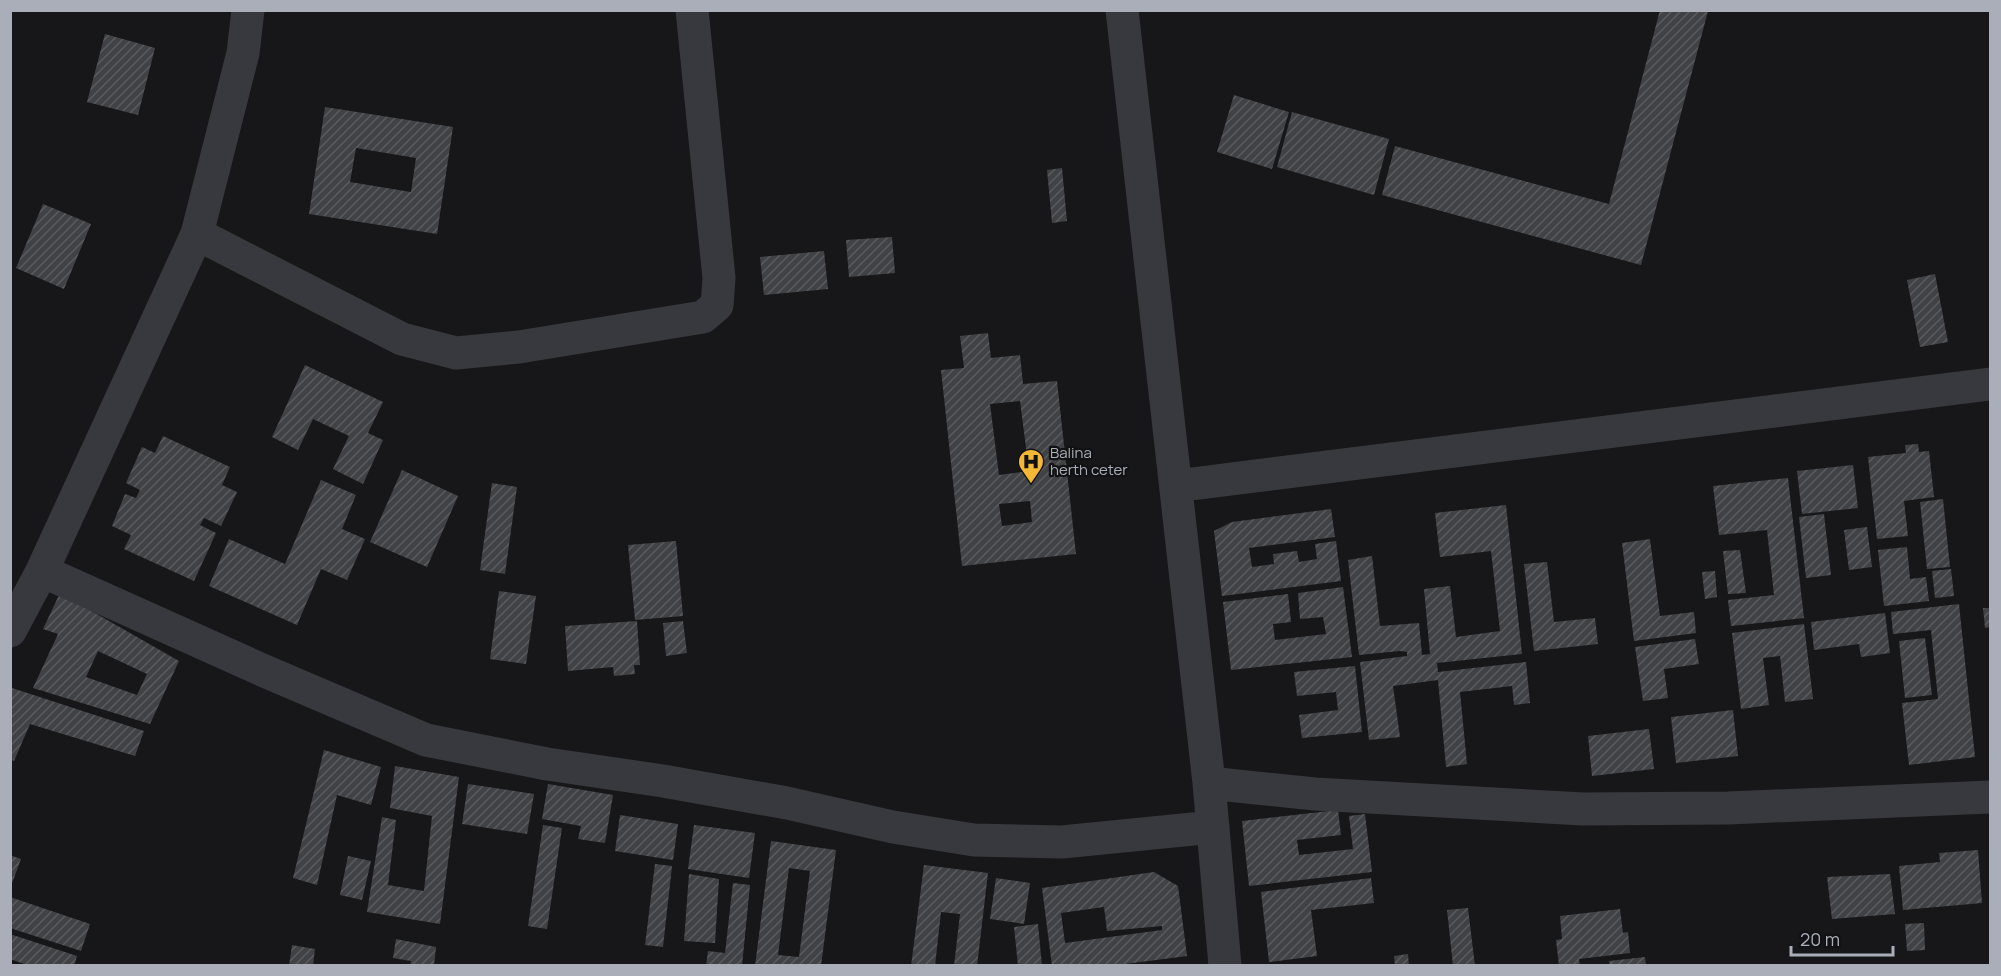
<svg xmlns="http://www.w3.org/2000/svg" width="2001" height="976" viewBox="0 0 2001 976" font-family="Manrope,sans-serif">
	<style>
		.building { fill: url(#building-hatch); fill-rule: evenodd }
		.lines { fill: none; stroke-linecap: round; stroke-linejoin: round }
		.minor { stroke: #38393e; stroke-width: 33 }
		.labels { text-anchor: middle; stroke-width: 4.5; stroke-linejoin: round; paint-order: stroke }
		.poi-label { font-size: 15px; fill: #a9aeb9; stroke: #121214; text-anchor: start }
	</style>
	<defs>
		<pattern id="building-hatch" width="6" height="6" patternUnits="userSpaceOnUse" patternTransform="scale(1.5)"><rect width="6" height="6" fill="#414246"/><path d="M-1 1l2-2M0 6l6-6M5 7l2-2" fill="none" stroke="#5a5b5f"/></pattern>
	</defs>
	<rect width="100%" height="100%" fill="#171719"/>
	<path class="building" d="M1660 10 1708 11 1641 265 1382 195 1395 146 1609 204Z
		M105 34 155 48 138 115 87 102Z
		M1234 95 1289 112 1272 169 1217 152Z
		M325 107 453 127 437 234 309 214ZM356 148 416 158 411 192 350 182Z
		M1292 112 1389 139 1374 195 1277 167Z
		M1062 168 1067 221 1052 223 1047 170Z
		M43 204 91 224 64 289 16 268Z
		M892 237 895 273 849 277 846 240Z
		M824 251 828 289 764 295 760 257Z
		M1935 274 1948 342 1920 347 1907 280Z
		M988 333 991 358 1020 355 1023 384 1057 381 1076 554 962 566 941 370 964 368 960 336ZM1020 401 1029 471 999 475 990 404ZM1030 501 1032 522 1002 526 999 504Z
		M305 365 383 402 368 433 383 440 363 484 333 469 349 436 313 419 298 450 272 437Z
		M163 436 230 467 222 485 237 492 221 526 204 518 200 525 216 533 194 581 124 549 131 535 112 526 125 494 136 498 140 490 126 483 142 447 155 453Z
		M1918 444 1919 452 1929 451 1934 497 1904 501 1908 536 1877 539 1868 457 1906 453 1905 445Z
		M1853 465 1858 508 1802 514 1797 471Z
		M402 470 458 496 427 567 370 542Z
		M1788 478 1804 618 1731 626 1728 600 1774 595 1767 530 1719 535 1713 486Z
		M321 480 356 495 342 529 365 539 347 580 321 569 297 625 209 586 229 539 285 564Z
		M492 483 517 487 505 574 480 570Z
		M1943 499 1950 567 1927 569 1920 502Z
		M1506 505 1522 654 1437 663 1438 672 1526 662 1530 703 1514 705 1512 686 1460 692 1467 764 1446 767 1438 680 1393 686 1400 737 1369 740 1360 662 1407 656V652L1400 651 1359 655 1348 560 1372 556 1380 626 1419 623 1422 655 1430 654 1424 589 1450 586 1456 637 1500 631 1491 551 1440 557 1435 513Z
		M1331 509 1335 537 1249 548 1252 567 1274 564 1273 554 1297 551 1299 562 1317 559 1315 544 1336 541 1341 581 1222 596 1214 531 1232 522Z
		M1824 514 1831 575 1806 578 1799 517Z
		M1867 527 1872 567 1849 570 1844 530Z
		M1650 539 1660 616 1694 612 1696 633 1634 641 1622 543Z
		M676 541 683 616 635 620 628 545Z
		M1907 547 1910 579 1926 577 1929 601 1884 606 1878 550Z
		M1740 550 1746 593 1728 594 1723 551Z
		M1547 562 1554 622 1595 618 1598 644 1534 651 1524 564Z
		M1951 569 1954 596 1935 598 1932 571Z
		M1715 571 1717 597 1705 599 1702 572Z
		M1343 587 1352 657 1231 670 1223 602 1288 594 1291 622 1273 624 1275 640 1326 634 1323 617 1300 619 1298 593Z
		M499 591 536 596 526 664 490 659Z
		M60 593 179 661 150 724 33 688 58 634 43 629ZM98 651 147 674 137 695 86 677Z
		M1959 604 1975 757 1909 765 1902 703 1938 699 1931 630 1893 634 1891 612Z
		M1983 608H1990V627L1985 628Z
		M1885 613 1890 653 1861 657 1859 644 1814 650 1811 622Z
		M637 621 640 665H634L635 674 614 676 613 667 568 671 565 626Z
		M683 621 687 653 666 656 663 623Z
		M1804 624 1813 699 1785 702 1780 656 1763 658 1769 705 1741 709 1732 633Z
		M1925 638 1932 695 1905 698 1899 641Z
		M1695 639 1699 664 1664 669 1668 698 1643 701 1635 647Z
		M1355 666 1362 732 1302 738 1299 715 1338 710 1336 692 1297 696 1294 672Z
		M12 688 144 731 135 756 30 724 14 761 10 759Z
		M1733 710 1738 756 1676 763 1671 717Z
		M1649 729 1654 769 1592 776 1588 736Z
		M324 750 381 767 371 805 337 795 317 885 293 878Z
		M395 766 459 777 440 924 367 912 382 817 396 820 388 885 424 891 432 816 390 808Z
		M468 784 534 794 527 834 462 824Z
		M548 784 613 795 605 843 578 839 581 826 542 819Z
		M1338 810 1341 835 1297 840 1299 855 1353 849 1349 816 1365 814 1372 872 1249 886 1242 821Z
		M620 815 678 824 673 860 615 851Z
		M543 825 562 828 547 929 528 926Z
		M694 825 755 833 749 878 688 869Z
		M771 841 836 850 821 966H755ZM789 868 810 871 799 957 778 955Z
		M1978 850 1982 903 1903 910 1899 866 1940 862 1939 853Z
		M10 855 21 859 11 886H10Z
		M348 856 371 861 362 900 340 895Z
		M655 864 672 866 663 947 645 945Z
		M924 865 988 873 977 966H954L960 914 941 912 935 966H911Z
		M1154 872 1178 886 1187 956 1110 966H1052L1042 888ZM1104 907 1107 931 1162 926V930L1065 943 1061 913Z
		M689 874 719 879 715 943 684 941Z
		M1890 874 1895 914 1832 919 1827 877Z
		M996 878 1030 883 1024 924 990 919Z
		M1371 878 1374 903 1311 910 1317 956 1269 962 1261 892Z
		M733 883 750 885 742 966H706L708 951 725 953Z
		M10 897 90 924 81 951 10 928Z
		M1468 908 1475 966H1453L1447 910Z
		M1620 909 1623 933 1628 932 1630 953 1579 959 1580 966H1559L1556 940 1562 939 1560 916Z
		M1924 923 1925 950 1907 951 1905 924Z
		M1038 924 1042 966H1018L1014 927Z
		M10 934 77 956 74 966H30L10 959Z
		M396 939 436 947 434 966H410L411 961 393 958Z
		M292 945 315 949 313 966H289Z
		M1408 954 1409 966H1395L1394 956Z
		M1645 957 1646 966H1610L1609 961Z"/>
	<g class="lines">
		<path class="minor" d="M1122 10 1209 783 1225 966
			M197 234 402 339 456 353 519 347 703 317 717 305 719 278 692 10
			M1176 486 1990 384
			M42 571 260 669 426 740 547 764 663 781 787 803 893 827 974 840 1062 842 1213 827
			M10 631 42 571 197 234 243 53 248 10
			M1209 783 1315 794 1583 809 1728 808 1990 797"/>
	</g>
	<defs>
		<symbol id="hospital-pin" viewBox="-11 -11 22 30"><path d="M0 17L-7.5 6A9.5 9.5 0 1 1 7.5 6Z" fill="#f4b735" stroke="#121214"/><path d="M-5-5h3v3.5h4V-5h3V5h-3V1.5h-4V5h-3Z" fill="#111"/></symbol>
	</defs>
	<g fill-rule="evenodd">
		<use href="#hospital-pin" x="1016" y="447" width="30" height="40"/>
	</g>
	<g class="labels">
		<g class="poi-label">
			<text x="1050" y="458">Balina<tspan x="1050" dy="17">herth ceter</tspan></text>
		</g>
	</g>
	<rect width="2001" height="976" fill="none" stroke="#a9aeb9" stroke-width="24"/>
	<path d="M1791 946v9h102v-9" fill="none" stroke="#a9aeb9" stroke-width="3"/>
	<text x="1800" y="946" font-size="18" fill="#a9aeb9" stroke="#121214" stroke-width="4.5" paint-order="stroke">20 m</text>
</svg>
